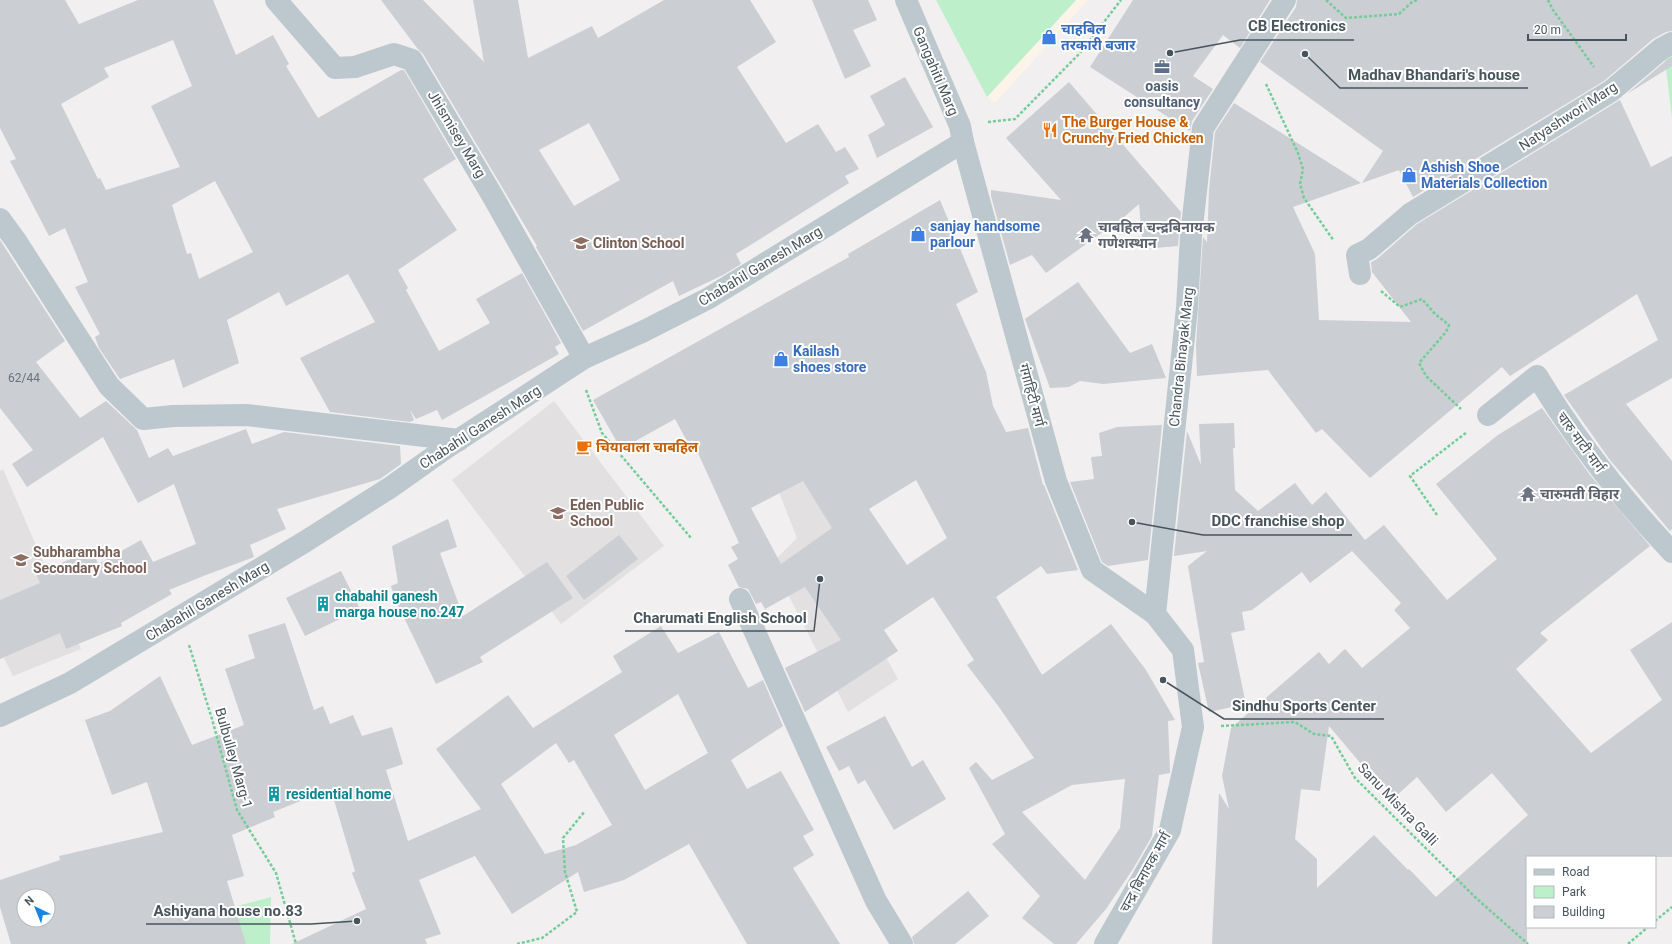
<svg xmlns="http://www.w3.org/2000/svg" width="1672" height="944" viewBox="0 0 1672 944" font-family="Roboto,'Noto Sans Devanagari',sans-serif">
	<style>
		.commercial { fill: #fcf4e8 }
		.education { fill: #e2e0e1 }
		.green { fill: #bdefcb }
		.building { fill: #cbced3; fill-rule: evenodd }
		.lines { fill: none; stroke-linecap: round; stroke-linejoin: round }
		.path { stroke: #74cd98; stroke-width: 2.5; stroke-dasharray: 3 2; stroke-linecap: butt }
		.minor { stroke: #bdc8ce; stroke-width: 22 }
		.tertiary { stroke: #bdc8ce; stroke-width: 22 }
		.labels { text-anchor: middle; stroke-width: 4; stroke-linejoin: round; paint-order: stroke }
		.number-label { font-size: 12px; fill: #68727a }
		.shop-label { font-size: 14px; font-weight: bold; fill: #366cbe; stroke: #fff; text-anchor: start }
		.street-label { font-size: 14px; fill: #47545c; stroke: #fff }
		.service-label { font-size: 14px; font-weight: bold; fill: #4e5e75; stroke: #fff }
		.food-label { font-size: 14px; font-weight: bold; fill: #c56008; stroke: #fff; text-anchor: start }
		.worship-label { font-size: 14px; font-weight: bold; fill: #5b616d; stroke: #fff; text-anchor: start }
		.education-label { font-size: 14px; font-weight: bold; fill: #785e54; stroke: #fff; text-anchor: start }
		.culture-label { font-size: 14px; font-weight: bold; fill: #0d838f; stroke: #fff; text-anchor: start }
		.leader { fill: none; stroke: #47545c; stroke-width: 1.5 }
		.callout-dot { fill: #47545c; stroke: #fff; stroke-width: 1.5 }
		.callout-label { font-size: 15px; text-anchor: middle; font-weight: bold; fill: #47545c; stroke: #fff; stroke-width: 4; stroke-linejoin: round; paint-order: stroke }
	</style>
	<rect width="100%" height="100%" fill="#f1efef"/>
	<path class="commercial" d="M1076 0H1088L995 103 987 97Z"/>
	<path class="education" d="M554 401 664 546 561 624 452 480Z
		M835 442 846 585 898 679 848 712 772 563 797 538 773 477Z
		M3 469 81 649 13 676 0 650V471Z"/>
	<path class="green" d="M936 0H1076L987 97Z
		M1672 49V118L1664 52Z
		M271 897 270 944H219L209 914Z"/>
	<path class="building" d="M0 0H65L79 24 138 0H213L236 55 273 35 289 64 286 66 318 118 401 70H404L456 159 423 179 457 230 398 270 408 288 406 290 439 351 490 323 476 299 522 273 561 343 555 347 559 354 442 420 437 410 416 419 410 410 414 420 410 422 330 412 300 358 375 322 348 274 286 306 279 292 227 320 239 363 183 388 174 359 120 379 99 348 95 337 100 334 75 287 88 282 65 228 49 236 10 161 16 159 0 128ZM173 40 192 86 151 106 180 167 106 190 100 178 98 179 61 104 109 77 104 68ZM215 181 253 252 199 279 191 253 187 254 172 205Z
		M381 0H423L484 62 473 0H518L528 58 592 26 598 38 664 0H750L776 42 737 67 786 143 818 124 836 152 845 147 859 169 845 176 849 183 736 254 741 264 723 275 679 296 673 281 583 331 536 247 537 246 423 54 417 48ZM589 123 620 180 574 206 539 150Z
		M812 0H868L877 20 853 30 871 66 845 79Z
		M1133 0H1270L1240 48 1223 35 1193 76 1213 89 1192 121 1190 131 1090 67Z
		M1297 0H1672V31L1666 32 1653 39 1604 81 1413 197 1399 170 1362 183 1383 151 1260 62 1296 7Z
		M1672 57V66L1627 94 1668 59Z
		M905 77 933 127 877 158 868 135 885 125 870 96Z
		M1069 82 1181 212 1178 246 1143 249 1139 204 1115 225 1114 224 1046 273 1032 255 1010 265 991 196V190L1061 200 1006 138Z
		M1620 100 1651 167 1672 156V378L1626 404 1672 461V529L1670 531 1610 460 1564 395 1658 340 1637 294 1510 376 1502 367 1370 478 1322 429 1316 433 1268 370 1197 376 1196 345 1203 237 1207 242 1209 190 1215 132 1234 103 1361 183 1293 207 1315 254 1319 320 1411 322 1372 272 1371 262 1377 259 1417 224Z
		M940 200 978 292 956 304 986 372 993 406 1006 432 1028 428 1043 485H1044L1078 570 1047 574 1041 566 996 597 1042 675 1111 624 1146 670 1175 720 1168 721 1170 771V773L1159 775 1152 836 1133 869 1106 909 1076 944H1054L1022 918 1040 896 992 844 1005 834 969 768 976 762 992 780 1034 758 999 707 967 665 974 660 933 597 884 630 898 651 805 712 785 668 841 640 805 587 765 609 761 602 756 604 748 589 739 587 728 565 738 559 731 547 739 543 692 440 688 443 675 419 621 449 593 400 849 257 848 254ZM916 480 947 538 907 565 869 509ZM803 481 832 528 781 564 751 508ZM1125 779 1120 828 1085 880 1022 812 1072 785Z
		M0 240 65 341 36 362 80 418 106 401 137 430 149 458 168 448 173 456 246 429 252 444 284 432 400 446 401 464 380 479 277 509 286 529 250 545 254 557 206 575 169 590 172 594 121 623 122 626 66 649 60 633 0 659V600L40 583 36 573 93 550 98 564 141 540 153 562 196 544 174 484 138 503 103 437 27 487 12 464 33 450 0 408Z
		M1078 282 1130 353 1152 344 1166 378 1103 384 1080 381 1069 387 1050 388 1025 319Z
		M1542 408 1590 475 1650 546 1540 633 1548 640 1516 669 1591 753 1662 700 1630 650 1672 622V857H1527V944H1212L1219 793 1229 809 1222 776 1231 728 1319 652 1329 664 1345 649 1362 668 1410 628 1394 610 1401 603 1352 551 1310 583 1302 572 1252 610 1242 612 1245 630 1231 633 1246 704 1209 712 1198 663 1204 662 1188 566 1207 551 1174 556 1187 431 1201 465 1199 424 1234 423 1235 448H1233L1235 490 1258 511 1295 483 1312 505 1326 492 1365 540 1384 525 1447 600 1497 559 1436 484 1498 435ZM1329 726 1362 765 1365 762 1395 797 1417 777 1446 812 1492 773 1528 815 1436 897 1409 869 1408 870 1374 835 1317 888V859L1295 839 1301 789 1320 791Z
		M1162 425 1148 560 1108 566 1102 562 1070 482 1094 479 1091 457 1102 456 1099 433 1117 427Z
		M448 519 457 547 440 553 463 616 547 562 573 598 480 657 483 662 436 684 396 601 391 586 398 583 392 546Z
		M619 535 638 559 584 600 566 576Z
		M341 571 360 609 305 636 286 598Z
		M285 623 314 710 323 706 330 724 353 715 362 736 392 727 403 764 386 770 408 841 481 809 436 749 508 695 533 728 622 672 613 656 661 626 678 653 719 632 748 688 763 680 783 726 731 760 747 789 781 771 814 830 803 836 814 855 793 868 840 944H747L689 844 624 880 584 892 578 872 512 914 475 856 419 880 441 934 425 939 427 944H292L366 909 352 873 355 871 331 790H328L273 812 275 817 232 835 244 876 227 881 246 944H11L0 907V880L60 860 59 856 163 832 147 782 112 795 85 720 110 711 160 676 192 745 244 725 225 669 255 658 248 635ZM678 694 708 753 645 790 614 735ZM556 743 569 763 574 760 612 825 576 845 545 854 501 784ZM24 896H48V920H24Z
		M885 716 912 767 923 760 946 799 894 830 865 780 858 784 849 766 839 771 826 747Z
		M968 891 989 916 955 944H914L912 937Z"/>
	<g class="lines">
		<path class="path" d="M1326 0 1346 18 1399 14 1412 2 1417 0
			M1548 0 1553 10 1594 67
			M1266 84 1298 153 1303 169 1300 184 1304 198 1334 241
			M988 122 1015 119 1080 53 1121 0
			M1381 291 1400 307 1422 299 1435 314 1449 325 1446 332 1419 363 1426 376 1461 409
			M586 390 602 433 691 538
			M1437 515 1410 476 1467 432
			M189 645 212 719 237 810 276 873 296 944
			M1221 726 1295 722 1314 734 1331 736 1355 778 1476 898 1528 944
			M1655 921 1672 907
			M517 944 542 938 577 912 565 872 563 838 585 811
			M1628 944 1648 927"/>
		<path class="minor" d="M276 0 335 68 355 67 394 54 412 60 492 195 584 358
			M906 0 960 126 963 142
			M0 219 16 241 109 386 143 419 173 416 247 415 459 440
			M1360 274 1357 255 1369 249 1410 214 1611 91 1661 49 1672 43
			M1488 415 1537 376C1575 439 1621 498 1672 552
			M740 599 876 901 902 944
			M1105 944 1170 830 1193 727 1183 650 1155 614 1187 308 1191 236 1203 128 1285 0"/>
		<path class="tertiary" d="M0 716 70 683 306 541 391 487 446 448 584 358 642 332 709 298 963 142 1056 481 1092 570 1155 614"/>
	</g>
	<defs>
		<symbol id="shop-bare" viewBox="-9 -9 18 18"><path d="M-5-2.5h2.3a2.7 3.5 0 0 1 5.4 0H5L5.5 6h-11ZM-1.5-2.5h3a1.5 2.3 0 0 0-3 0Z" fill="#3f7fe0" stroke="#fff" stroke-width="2.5" paint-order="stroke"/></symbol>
		<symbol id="office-bare" viewBox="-9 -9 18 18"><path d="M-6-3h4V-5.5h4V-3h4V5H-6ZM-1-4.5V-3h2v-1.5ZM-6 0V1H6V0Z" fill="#5c6f8a" stroke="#fff" stroke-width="2.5" paint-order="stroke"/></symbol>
		<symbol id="restaurant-bare" viewBox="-9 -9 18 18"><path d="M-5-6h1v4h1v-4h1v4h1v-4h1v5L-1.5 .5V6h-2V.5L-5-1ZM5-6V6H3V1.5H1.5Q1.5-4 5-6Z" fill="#e8710a" stroke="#fff" stroke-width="2.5" paint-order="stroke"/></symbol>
		<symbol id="temple-bare" viewBox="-9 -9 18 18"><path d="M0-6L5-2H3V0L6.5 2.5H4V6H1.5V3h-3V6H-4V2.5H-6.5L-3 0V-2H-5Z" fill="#6b7280" stroke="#fff" stroke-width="2.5" paint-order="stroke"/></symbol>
		<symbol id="school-bare" viewBox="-9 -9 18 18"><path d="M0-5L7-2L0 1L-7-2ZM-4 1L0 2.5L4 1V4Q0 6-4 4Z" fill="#8d6e63" stroke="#fff" stroke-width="2.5" paint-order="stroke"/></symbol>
		<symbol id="cafe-bare" viewBox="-9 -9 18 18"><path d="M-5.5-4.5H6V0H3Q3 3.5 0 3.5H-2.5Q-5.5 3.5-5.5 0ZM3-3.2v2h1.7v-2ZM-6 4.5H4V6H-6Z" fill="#e8710a" stroke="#fff" stroke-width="2.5" paint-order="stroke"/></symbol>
		<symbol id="building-bare" viewBox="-9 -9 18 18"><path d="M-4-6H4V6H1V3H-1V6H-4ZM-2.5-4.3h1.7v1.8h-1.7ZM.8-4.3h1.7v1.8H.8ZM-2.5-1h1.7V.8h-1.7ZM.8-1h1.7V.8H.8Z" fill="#0f9aa8" stroke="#fff" stroke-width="2.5" paint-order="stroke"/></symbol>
	</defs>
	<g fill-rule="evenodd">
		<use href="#shop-bare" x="1038" y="26" width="22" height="22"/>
		<use href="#office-bare" x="1151" y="56" width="22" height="22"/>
		<use href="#restaurant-bare" x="1039" y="119" width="22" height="22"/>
		<use href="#shop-bare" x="1398" y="164" width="22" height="22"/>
		<use href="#shop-bare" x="907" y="223" width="22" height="22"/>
		<use href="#temple-bare" x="1075" y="224" width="22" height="22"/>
		<use href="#school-bare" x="570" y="232" width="22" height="22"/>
		<use href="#shop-bare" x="770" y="348" width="22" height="22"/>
		<use href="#cafe-bare" x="573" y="436" width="22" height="22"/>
		<use href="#temple-bare" x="1517" y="483" width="22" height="22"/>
		<use href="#school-bare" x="547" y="502" width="22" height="22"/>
		<use href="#school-bare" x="10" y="549" width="22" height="22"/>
		<use href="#building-bare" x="312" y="593" width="22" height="22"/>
		<use href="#building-bare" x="263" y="783" width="22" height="22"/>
	</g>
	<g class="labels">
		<g class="number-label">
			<text x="24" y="382">62/44</text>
		</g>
		<g class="shop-label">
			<text x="1061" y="34">चाहबिल<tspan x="1061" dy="16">तरकारी बजार</tspan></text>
			<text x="1421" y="172">Ashish Shoe<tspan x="1421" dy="16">Materials Collection</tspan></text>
			<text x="930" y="231">sanjay handsome<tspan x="930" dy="16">parlour</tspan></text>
			<text x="793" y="356">Kailash<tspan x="793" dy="16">shoes store</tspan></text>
		</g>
		<g class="street-label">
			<text transform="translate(936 71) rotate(67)" y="5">Gangahiti Marg</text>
			<text transform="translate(1568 116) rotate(-33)" y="5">Natyashwori Marg</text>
			<text transform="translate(457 134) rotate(59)" y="5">Jhismisey Marg</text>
			<text transform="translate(760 266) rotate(-31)" y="5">Chabahil Ganesh Marg</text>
			<text transform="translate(1181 357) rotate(-84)" y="5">Chandra Binayak Marg</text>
			<text transform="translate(1032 395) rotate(75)" y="5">गंगाहिटी मार्ग</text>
			<text transform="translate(480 427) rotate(-33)" y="5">Chabahil Ganesh Marg</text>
			<text transform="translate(1581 442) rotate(54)" y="5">चारु माटी मार्ग</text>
			<text transform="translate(207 601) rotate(-31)" y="5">Chabahil Ganesh Marg</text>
			<text transform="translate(234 758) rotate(74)" y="5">Bulbulley Marg-1</text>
			<text transform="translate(1398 804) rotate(46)" y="5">Sanu Mishra Galli</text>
			<text transform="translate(1145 872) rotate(-61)" y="5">चन्द्र बिनायक मार्ग</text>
		</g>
		<g class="service-label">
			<text x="1162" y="91">oasis<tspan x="1162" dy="16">consultancy</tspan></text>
		</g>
		<g class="food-label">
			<text x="1062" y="127">The Burger House &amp;<tspan x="1062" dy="16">Crunchy Fried Chicken</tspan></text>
			<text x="596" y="452">चियावाला चाबहिल</text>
		</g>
		<g class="worship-label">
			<text x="1098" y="232">चाबहिल चन्द्रबिनायक<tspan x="1098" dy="16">गणेशस्थान</tspan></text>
			<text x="1540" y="499">चारुमती विहार</text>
		</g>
		<g class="education-label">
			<text x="593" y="248">Clinton School</text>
			<text x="570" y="510">Eden Public<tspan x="570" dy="16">School</tspan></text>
			<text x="33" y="557">Subharambha<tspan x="33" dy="16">Secondary School</tspan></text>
		</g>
		<g class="culture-label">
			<text x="335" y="601">chabahil ganesh<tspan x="335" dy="16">marga house no.247</tspan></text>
			<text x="286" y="799">residential home</text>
		</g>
	</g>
	<path class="leader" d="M1170 53L1240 40H1354M1305 54L1340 88H1528M1132 522L1203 535H1352M820 579L814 631H625M1163 680L1224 719H1384M357 921L311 924H146"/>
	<g class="callout-dot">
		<circle cx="1170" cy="53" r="4"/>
		<circle cx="1305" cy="54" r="4"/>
		<circle cx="1132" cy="522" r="4"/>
		<circle cx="820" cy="579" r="4"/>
		<circle cx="1163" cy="680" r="4"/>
		<circle cx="357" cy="921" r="4"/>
	</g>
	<g class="callout-label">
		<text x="1297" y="31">CB Electronics</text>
		<text x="1434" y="80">Madhav Bhandari's house</text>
		<text x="1278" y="526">DDC franchise shop</text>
		<text x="720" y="623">Charumati English School</text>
		<text x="1304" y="711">Sindhu Sports Center</text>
		<text x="228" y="916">Ashiyana house no.83</text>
	</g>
	<rect x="1526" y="856" width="130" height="72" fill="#ffffff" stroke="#b5bbbe"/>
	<rect x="1534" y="869" width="20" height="6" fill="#bdc8ce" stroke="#b5bbbe"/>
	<text x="1562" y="876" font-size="12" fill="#47545c">Road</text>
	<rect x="1534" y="886" width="20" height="12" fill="#bdefcb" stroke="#b5bbbe"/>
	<text x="1562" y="896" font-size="12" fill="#47545c">Park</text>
	<rect x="1534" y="906" width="20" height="12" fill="#cbced3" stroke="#b5bbbe"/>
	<text x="1562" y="916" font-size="12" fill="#47545c">Building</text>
	<g transform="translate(36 908) rotate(317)"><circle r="19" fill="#ffffff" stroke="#b5bbbe"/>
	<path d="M0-3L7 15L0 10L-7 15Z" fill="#1885e2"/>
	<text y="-6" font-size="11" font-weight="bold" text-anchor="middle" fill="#47545c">N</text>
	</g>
	<path d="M1528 34v6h98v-6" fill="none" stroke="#47545c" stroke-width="2"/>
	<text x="1534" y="34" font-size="12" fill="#47545c" stroke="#ffffff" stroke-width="3" paint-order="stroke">20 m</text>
</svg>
